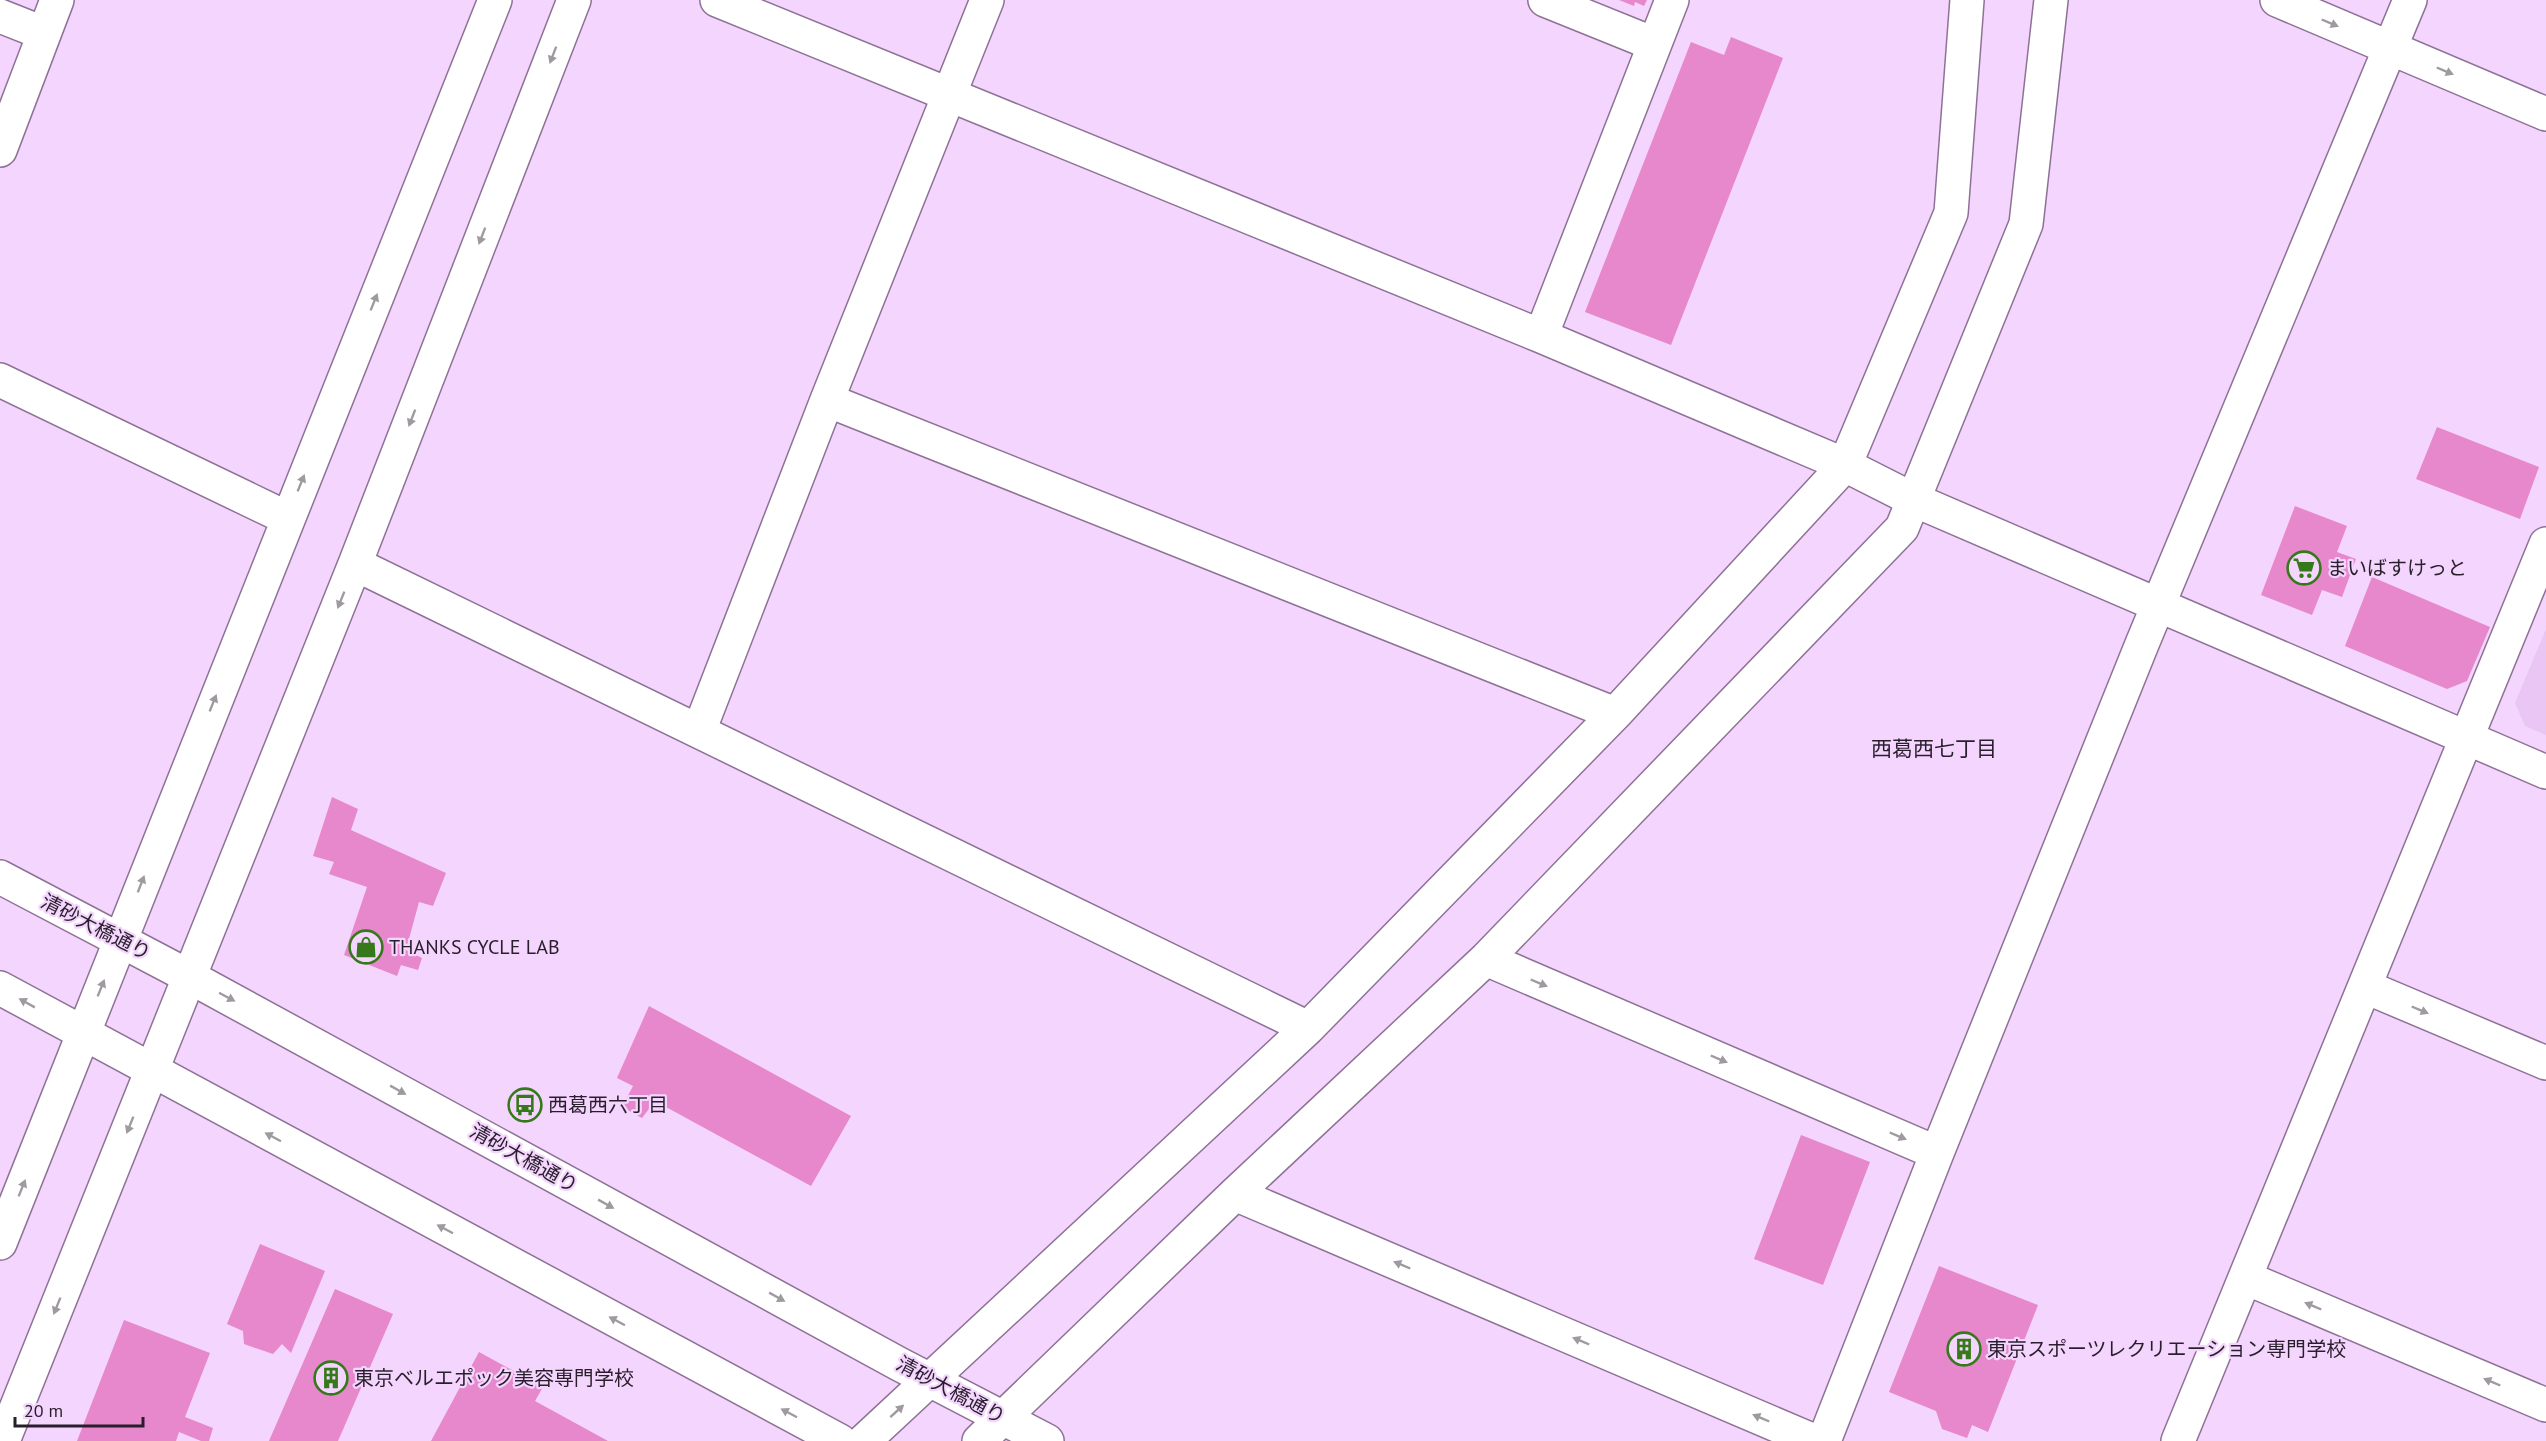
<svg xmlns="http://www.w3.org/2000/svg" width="2546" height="1441" viewBox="0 0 2546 1441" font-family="'PT Sans','Noto Sans JP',sans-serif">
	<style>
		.built { fill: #e9c6f4 }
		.building { fill: #e787cc }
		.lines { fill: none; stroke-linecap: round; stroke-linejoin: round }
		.minor-casing { stroke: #8e7296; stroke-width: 36 }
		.major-casing { stroke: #8e7296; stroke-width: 36 }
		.minor { stroke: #fff; stroke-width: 33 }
		.major { stroke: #fff; stroke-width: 33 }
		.oneway { fill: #9f9aa0 }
		.labels { text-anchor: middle; stroke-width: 4.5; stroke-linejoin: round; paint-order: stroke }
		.poi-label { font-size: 20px; fill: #291e2c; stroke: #f4d5fd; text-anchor: start }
		.street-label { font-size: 20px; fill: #291e2c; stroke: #f4d5fd }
		.neighbourhood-label { font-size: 21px; fill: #291e2c; stroke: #f4d5fd }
	</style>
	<rect width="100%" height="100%" fill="#f4d5fd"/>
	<path class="built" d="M2546 629V735L2525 726 2515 703Z"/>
	<path class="building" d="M1619 0H1647L1644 6 1635 2 1634 6Z
		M1731 37 1783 58 1671 345 1585 312 1691 42 1724 55Z
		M2437 427 2539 467 2520 519 2416 479Z
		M2295 506 2347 526 2337 552 2356 559 2342 597 2322 590 2312 615 2261 595Z
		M2372 577 2490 627 2467 681 2447 689 2345 646Z
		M332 797 358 809 351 830 446 873 433 906 419 902 406 950 422 958 418 970 401 965 397 976 344 955 367 887 329 874 334 862 313 856Z
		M649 1006 851 1116 811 1186 655 1101 642 1118 622 1107 633 1086 617 1078Z
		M1801 1135 1870 1162 1823 1285 1754 1259Z
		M260 1244 325 1271 291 1353 282 1344 273 1354 244 1344 243 1331 227 1324Z
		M1939 1266 2038 1305 1988 1432 1972 1425 1967 1438 1942 1429 1936 1411 1889 1392Z
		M335 1289 393 1314 338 1441H269Z
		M124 1320 210 1353 185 1417 213 1428 209 1441H201L179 1432 176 1441H77Z
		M479 1352 543 1387 535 1401 608 1441H431Z"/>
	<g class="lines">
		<defs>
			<path id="minor" d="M717 0 1541 336 1845 465 1912 499 2546 772
				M1545 0 1654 44
				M2277 0 2546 114
				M0 16 43 33
				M0 150 57 0
				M1541 336 1672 0
				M0 380 287 518
				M827 400 1615 714
				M355 564 1308 1028
				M699 731 827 400 987 0
				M1486 959 1937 1153
				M2366 987 2546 1063
				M1235 1194 1814 1441
				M0 1243 495 0
				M2246 1278 2546 1405
				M3 1441 355 564 574 0
				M864 1441 1308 1028 1615 714 1845 465 1951 213 1967 0
				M979 1441 1235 1194 1486 959 1902 528 2026 224 2051 0
				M1824 1441 1937 1153 2142 644 2410 0
				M2178 1441 2546 544"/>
			<path id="major" d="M0 877 190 977 899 1364 1047 1441
				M0 988 840 1441"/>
		</defs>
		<use href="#minor" class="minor-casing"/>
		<use href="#major" class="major-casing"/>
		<use href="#minor" class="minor"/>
		<use href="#major" class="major"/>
	</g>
	<defs><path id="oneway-solid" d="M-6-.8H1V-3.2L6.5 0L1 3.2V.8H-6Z" transform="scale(1.5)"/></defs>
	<g class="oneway">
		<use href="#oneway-solid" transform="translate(2330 23) rotate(23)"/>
		<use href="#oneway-solid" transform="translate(553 55) rotate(111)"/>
		<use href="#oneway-solid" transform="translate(2445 71) rotate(23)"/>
		<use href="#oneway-solid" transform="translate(482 236) rotate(111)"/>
		<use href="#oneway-solid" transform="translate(374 302) rotate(-68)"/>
		<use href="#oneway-solid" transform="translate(412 418) rotate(111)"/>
		<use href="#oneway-solid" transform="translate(301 483) rotate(-68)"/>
		<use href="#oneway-solid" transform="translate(341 600) rotate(112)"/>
		<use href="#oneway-solid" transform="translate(213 703) rotate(-68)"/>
		<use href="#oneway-solid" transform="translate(141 884) rotate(-69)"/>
		<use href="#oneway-solid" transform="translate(1539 983) rotate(23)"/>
		<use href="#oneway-solid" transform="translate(101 988) rotate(-68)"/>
		<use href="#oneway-solid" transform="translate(227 997) rotate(28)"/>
		<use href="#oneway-solid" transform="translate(27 1003) rotate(-151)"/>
		<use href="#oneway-solid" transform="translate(2420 1010) rotate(23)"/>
		<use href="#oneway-solid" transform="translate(1719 1059) rotate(23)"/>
		<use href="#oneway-solid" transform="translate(398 1090) rotate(29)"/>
		<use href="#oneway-solid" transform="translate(130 1125) rotate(112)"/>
		<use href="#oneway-solid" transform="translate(1898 1136) rotate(23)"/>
		<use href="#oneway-solid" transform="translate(273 1137) rotate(-152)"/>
		<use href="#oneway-solid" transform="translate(22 1188) rotate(-68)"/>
		<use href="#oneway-solid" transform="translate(606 1204) rotate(29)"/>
		<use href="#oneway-solid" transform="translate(445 1229) rotate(-152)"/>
		<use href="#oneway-solid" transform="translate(1402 1265) rotate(-157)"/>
		<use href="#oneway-solid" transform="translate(777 1297) rotate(29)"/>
		<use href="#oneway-solid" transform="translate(57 1306) rotate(112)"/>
		<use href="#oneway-solid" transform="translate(2313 1306) rotate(-157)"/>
		<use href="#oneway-solid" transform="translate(617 1321) rotate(-152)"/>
		<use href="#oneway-solid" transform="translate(1581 1341) rotate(-157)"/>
		<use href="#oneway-solid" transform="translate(2492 1382) rotate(-157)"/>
		<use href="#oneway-solid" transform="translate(897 1411) rotate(-42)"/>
		<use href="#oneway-solid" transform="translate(789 1413) rotate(-152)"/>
		<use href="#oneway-solid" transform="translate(1761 1418) rotate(-157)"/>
	</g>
	<defs>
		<symbol id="supermarket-ring" viewBox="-11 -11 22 22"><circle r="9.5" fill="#f4d5fd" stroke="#36791a" stroke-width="1.5"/><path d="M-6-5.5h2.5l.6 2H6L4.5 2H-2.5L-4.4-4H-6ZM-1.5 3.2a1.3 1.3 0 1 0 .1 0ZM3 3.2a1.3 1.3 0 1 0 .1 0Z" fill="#36791a"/></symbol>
		<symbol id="shop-ring" viewBox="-11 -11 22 22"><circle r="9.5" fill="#f4d5fd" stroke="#36791a" stroke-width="1.5"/><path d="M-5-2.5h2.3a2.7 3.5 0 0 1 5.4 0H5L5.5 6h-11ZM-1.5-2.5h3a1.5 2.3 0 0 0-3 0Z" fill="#36791a"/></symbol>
		<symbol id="bus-ring" viewBox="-11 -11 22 22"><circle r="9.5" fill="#f4d5fd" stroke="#36791a" stroke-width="1.5"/><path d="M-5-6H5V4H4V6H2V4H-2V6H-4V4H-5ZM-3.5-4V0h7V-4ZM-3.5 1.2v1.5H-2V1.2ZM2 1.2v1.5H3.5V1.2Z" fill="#36791a"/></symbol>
		<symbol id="building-ring" viewBox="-11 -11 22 22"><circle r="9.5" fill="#f4d5fd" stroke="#36791a" stroke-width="1.5"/><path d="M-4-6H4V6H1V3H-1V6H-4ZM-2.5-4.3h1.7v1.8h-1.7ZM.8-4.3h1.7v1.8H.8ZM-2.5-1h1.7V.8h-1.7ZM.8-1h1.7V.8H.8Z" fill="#36791a"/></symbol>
	</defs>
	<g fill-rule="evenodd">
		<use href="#supermarket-ring" x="2285" y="549" width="38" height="38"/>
		<use href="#shop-ring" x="347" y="928" width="38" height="38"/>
		<use href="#bus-ring" x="506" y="1086" width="38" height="38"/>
		<use href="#building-ring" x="1945" y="1330" width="38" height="38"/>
		<use href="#building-ring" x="312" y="1359" width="38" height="38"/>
	</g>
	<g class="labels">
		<g class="poi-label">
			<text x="2327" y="575">まいばすけっと</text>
			<text x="389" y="954">THANKS CYCLE LAB</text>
			<text x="548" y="1112">西葛西六丁目</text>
			<text x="1987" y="1356">東京スポーツレクリエーション専門学校</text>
			<text x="354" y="1385">東京ベルエポック美容専門学校</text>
		</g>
		<g class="street-label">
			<text transform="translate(96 927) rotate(27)" y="7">清砂大橋通り</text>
			<text transform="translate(524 1158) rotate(29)" y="7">清砂大橋通り</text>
			<text transform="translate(951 1390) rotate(28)" y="7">清砂大橋通り</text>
		</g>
		<g class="neighbourhood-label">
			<text x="1934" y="756">西葛西七丁目</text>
		</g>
	</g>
	<path d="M15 1417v9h128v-9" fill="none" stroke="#291e2c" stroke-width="3"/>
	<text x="24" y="1417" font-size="18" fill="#291e2c" stroke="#f4d5fd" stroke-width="4.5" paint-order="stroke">20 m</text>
</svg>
